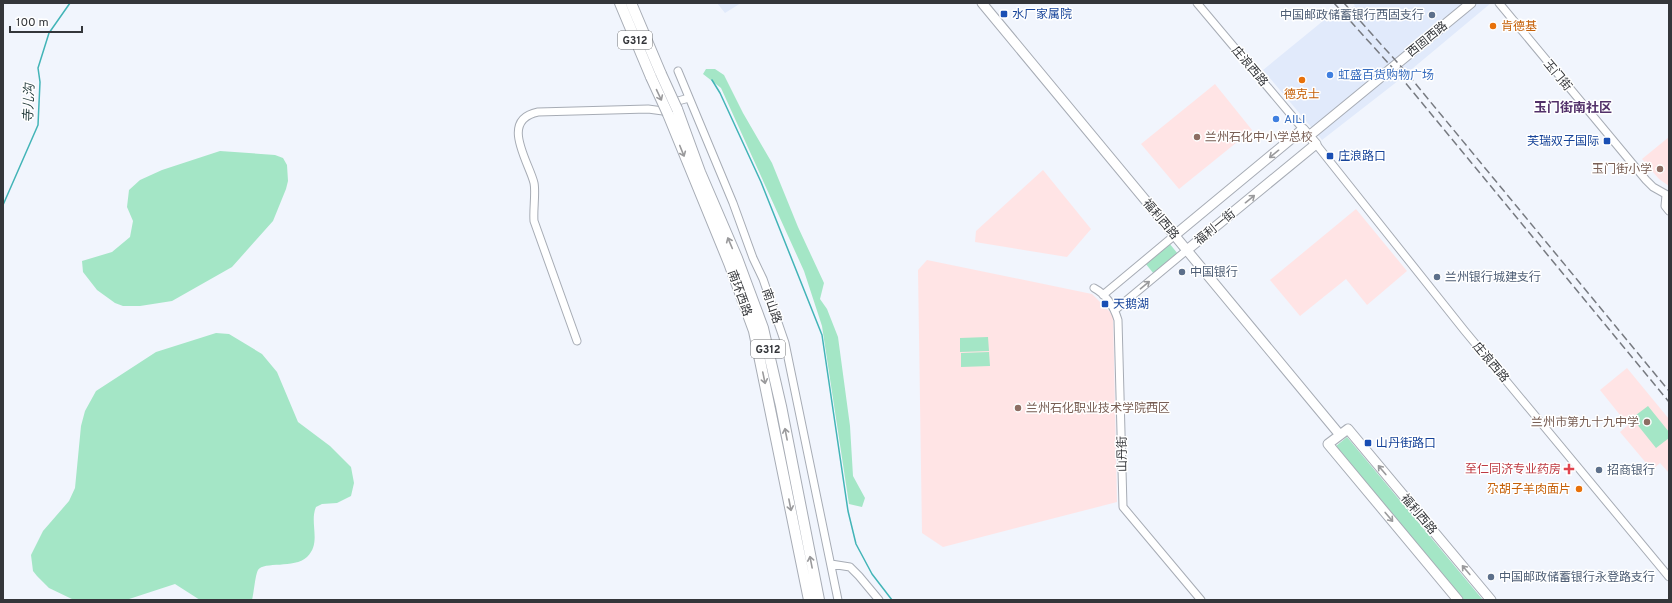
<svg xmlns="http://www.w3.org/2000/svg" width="1672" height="603" viewBox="0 0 1672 603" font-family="Overpass,'Noto Sans SC',sans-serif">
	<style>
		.built { fill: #e1eafb }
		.education { fill: #ffe4e5 }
		.green { fill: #a4e6c6 }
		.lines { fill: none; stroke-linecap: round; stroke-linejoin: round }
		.stream { stroke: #42b4b7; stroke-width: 1.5 }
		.minor-casing { stroke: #a7acb5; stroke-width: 9 }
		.major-casing { stroke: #a7acb5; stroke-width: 11 }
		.highway-casing { stroke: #a7acb5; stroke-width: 12 }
		.minor { stroke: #fff; stroke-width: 7 }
		.major { stroke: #fff; stroke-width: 9 }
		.highway { stroke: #fff; stroke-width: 10 }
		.rail { stroke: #777a80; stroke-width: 1.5; stroke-dasharray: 8 4; stroke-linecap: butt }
		.highway-bridge-casing { stroke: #a7acb5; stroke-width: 12; stroke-linecap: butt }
		.highway-bridge { stroke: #fff; stroke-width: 10 }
		.oneway { stroke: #9a9a9c }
		.transit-dot { fill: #1a4fb4; stroke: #fff; stroke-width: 1.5 }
		.service-dot { fill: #5c6f8a; stroke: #fff; stroke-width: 1.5 }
		.food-dot { fill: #e8710a; stroke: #fff; stroke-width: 1.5 }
		.shop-dot { fill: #3f7fe0; stroke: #fff; stroke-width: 1.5 }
		.education-dot { fill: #8d6e63; stroke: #fff; stroke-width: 1.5 }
		.health-dot { fill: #e0444e; stroke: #fff; stroke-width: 1.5 }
		.labels { text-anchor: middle; stroke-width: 3; stroke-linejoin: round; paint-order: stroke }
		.shield { fill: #fff; stroke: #717275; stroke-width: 1 }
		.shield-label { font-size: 11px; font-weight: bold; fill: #34363a }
		.transit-label { font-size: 12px; fill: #164399; stroke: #fff; text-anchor: start }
		.service-label { font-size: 12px; fill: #4e5e75; stroke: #fff; text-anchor: start }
		.food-label { font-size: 12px; fill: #c56008; stroke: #fff; text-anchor: start }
		.street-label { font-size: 12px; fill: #34363a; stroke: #fff }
		.shop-label { font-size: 12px; fill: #366cbe; stroke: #fff; text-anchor: start }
		.education-label { font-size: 12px; fill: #785e54; stroke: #fff; text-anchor: start }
		.health-label { font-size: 12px; fill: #be3a42; stroke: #fff; text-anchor: end }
		.water-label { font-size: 13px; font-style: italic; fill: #1f3839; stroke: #fff }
		.neighbourhood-label { font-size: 13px; font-weight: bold; fill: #523069; stroke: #fff }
	</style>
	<rect width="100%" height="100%" fill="#f1f5fd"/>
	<path class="built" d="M717 3H741L725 13Z
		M1353 3H1491L1394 84 1322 140 1263 70 1329 16 1355 6Z"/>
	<path class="education" d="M1215 84 1252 130 1179 189 1141 144Z
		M1669 137V186L1659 179 1642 159Z
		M1043 170 1091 229 1067 257 975 242 976 231Z
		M1356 209 1407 271 1367 305 1346 279 1300 316 1270 280Z
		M927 260 1092 294 1113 315 1117 502 943 547 922 533 918 270Z
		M1627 368 1669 419V473L1660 463 1652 470 1620 432 1628 425 1600 390Z"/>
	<path class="green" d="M706 69H715L724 75 743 113 772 163 798 227 824 283 820 299 827 309 838 337 850 426 853 476 865 498 862 507 849 504 822 326 804 271 721 88 703 74Z
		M220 151 275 155 283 158 287 165 288 181 286 189 273 221 232 267 172 301 140 306H123L115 303 97 290 83 272 82 261 112 252 130 237 133 221 127 207 129 190 140 180 162 170Z
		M1169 243 1178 254 1154 274 1145 263Z
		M216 333 229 334 262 354 277 372 298 422 330 446 351 467 354 483 351 496 337 503 322 504 316 507C309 523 322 543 307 557 294 569 264 561 258 570 255 576 254 592 252 600H200L175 584 126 600H74L49 588 37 576 33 571 31 555 43 531 69 501 75 488 81 426 85 411 96 391 156 352Z
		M988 337 989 351 960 352V338Z
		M989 352 990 366 961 367V353Z
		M1648 406 1669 432V438L1656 448 1632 418Z
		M1347 437 1483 600H1464L1336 446Z"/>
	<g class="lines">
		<path class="stream" d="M712 80 720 93 761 182 822 335 848 511 856 544 872 574 892 600
			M3 205 38 125 40 82 38 68 49 33 70 3"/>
		<defs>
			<path id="minor" d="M1197 3 1303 129
				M1499 3 1646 180 1653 187 1669 196
				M678 71 733 203 753 258 763 279 785 343 838 600
				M1316 144 1464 330 1669 577
				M1666 195 1665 206 1669 211
				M1094 288C1107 295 1114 307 1118 320L1123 507 1201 600
				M1103 295 1175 235
				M1115 310 1187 250
				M577 341 534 221C533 210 536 192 534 183 529 162 499 120 538 112L648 109 663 111 678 101 689 98
				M831 564 850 567 859 576 879 600"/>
			<path id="major" d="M982 3 1340 435
				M1309 136 1471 3
				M1175 235 1303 129 1316 144 1187 250
				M1458 600 1328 444 1348 429 1491 600"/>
			<path id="highway" d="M620 3 651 77
				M631 3 661 74
				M677 109 700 172 737 258 763 328 781 406 819 600
				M668 114 729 263 754 331 809 600"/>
		</defs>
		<use href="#minor" class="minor-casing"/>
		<use href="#major" class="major-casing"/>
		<use href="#highway" class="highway-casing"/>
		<use href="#minor" class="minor"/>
		<use href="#major" class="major"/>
		<use href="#highway" class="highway"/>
		<path class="rail" d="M1334 3 1399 75 1669 402
			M1344 3 1405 71 1669 391"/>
		<defs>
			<path id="highway-bridge" d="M661 74 677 109
				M651 77 668 114"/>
		</defs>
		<use href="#highway-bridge" class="highway-bridge-casing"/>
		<use href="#highway-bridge" class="highway-bridge"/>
	</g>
	<defs><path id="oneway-shaft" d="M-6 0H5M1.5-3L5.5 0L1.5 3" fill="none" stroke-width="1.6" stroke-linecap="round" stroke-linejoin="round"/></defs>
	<g class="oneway">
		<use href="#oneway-shaft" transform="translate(659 95) rotate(65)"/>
		<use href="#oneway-shaft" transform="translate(682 151) rotate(68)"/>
		<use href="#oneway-shaft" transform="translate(1274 154) rotate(141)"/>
		<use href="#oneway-shaft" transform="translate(1250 199) rotate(-39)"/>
		<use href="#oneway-shaft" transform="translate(730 243) rotate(-113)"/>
		<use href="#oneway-shaft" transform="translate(1145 285) rotate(-40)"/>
		<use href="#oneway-shaft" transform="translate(764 378) rotate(78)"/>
		<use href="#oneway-shaft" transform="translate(786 434) rotate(-101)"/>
		<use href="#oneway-shaft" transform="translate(1382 470) rotate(-130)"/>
		<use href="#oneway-shaft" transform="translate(790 505) rotate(79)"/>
		<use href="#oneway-shaft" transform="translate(1389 517) rotate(50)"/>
		<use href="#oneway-shaft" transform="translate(811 562) rotate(-101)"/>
		<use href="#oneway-shaft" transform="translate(1466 570) rotate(-130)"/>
	</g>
	<g class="transit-dot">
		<rect x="1000" y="10" width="8" height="8" rx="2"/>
		<rect x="1603" y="137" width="8" height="8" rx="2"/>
		<rect x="1326" y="152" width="8" height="8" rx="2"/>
		<rect x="1101" y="300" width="8" height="8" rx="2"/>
		<rect x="1364" y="439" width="8" height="8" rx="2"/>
	</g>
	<g class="service-dot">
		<circle cx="1432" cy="15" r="4"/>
		<circle cx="1182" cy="272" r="4"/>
		<circle cx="1437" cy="277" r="4"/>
		<circle cx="1599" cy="470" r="4"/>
		<circle cx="1491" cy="577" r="4"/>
	</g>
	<g class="food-dot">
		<circle cx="1493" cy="26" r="4"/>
		<circle cx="1302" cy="80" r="4"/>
		<circle cx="1579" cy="489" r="4"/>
	</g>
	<g class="shop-dot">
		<circle cx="1330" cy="75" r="4"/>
		<circle cx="1276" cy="119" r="4"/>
	</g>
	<g class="education-dot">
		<circle cx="1197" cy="137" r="4"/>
		<circle cx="1660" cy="169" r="4"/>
		<circle cx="1018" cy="408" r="4"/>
		<circle cx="1647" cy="422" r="4"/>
	</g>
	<path class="health-dot" d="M1567 463h4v4h4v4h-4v4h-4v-4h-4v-4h4z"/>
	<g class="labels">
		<g class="shield">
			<rect x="618" y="31" width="34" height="18" rx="3"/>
			<rect x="751" y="340" width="34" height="18" rx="3"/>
		</g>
		<g class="shield-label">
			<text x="635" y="44">G312</text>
			<text x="768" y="353">G312</text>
		</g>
		<g class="transit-label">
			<text x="1012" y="18">水厂家属院</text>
			<text x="1599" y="145" text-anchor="end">芙瑞·双子国际</text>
			<text x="1338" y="160">庄浪路口</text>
			<text x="1113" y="308">天鹅湖</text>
			<text x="1376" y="447">山丹街路口</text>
		</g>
		<g class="service-label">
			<text x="1424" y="19" text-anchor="end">中国邮政储蓄银行西固支行</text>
			<text x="1190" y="276">中国银行</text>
			<text x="1445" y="281">兰州银行城建支行</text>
			<text x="1607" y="474">招商银行</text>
			<text x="1499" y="581">中国邮政储蓄银行永登路支行</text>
		</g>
		<g class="food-label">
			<text x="1501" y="30">肯德基</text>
			<text x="1302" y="98" text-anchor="middle">德克士</text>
			<text x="1571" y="493" text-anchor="end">尕胡子羊肉面片</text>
		</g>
		<g class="street-label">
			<text transform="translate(1427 39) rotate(-39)" y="4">西固西路</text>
			<text transform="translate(1250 66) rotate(50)" y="4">庄浪西路</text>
			<text transform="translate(1558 75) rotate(50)" y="4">玉门街</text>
			<text transform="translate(1161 219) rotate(50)" y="4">福利西路</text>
			<text transform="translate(1215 227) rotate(-39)" y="4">福利一街</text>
			<text transform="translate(740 293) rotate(70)" y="4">南环西路</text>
			<text transform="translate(772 306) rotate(71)" y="4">南山路</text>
			<text transform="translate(1491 362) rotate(50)" y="4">庄浪西路</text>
			<text transform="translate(1122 454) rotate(-91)" y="4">山丹街</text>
			<text transform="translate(1419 514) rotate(50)" y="4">福利西路</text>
		</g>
		<g class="shop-label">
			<text x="1338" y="79">虹盛百货购物广场</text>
			<text x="1284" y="123">AILI</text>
		</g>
		<g class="education-label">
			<text x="1205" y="141">兰州石化中小学总校</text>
			<text x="1652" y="173" text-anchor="end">玉门街小学</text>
			<text x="1026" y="412">兰州石化职业技术学院·西区</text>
			<text x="1639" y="426" text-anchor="end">兰州市第九十九中学</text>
		</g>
		<g class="health-label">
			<text x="1561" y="473">至仁同济专业药房</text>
		</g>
		<g class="water-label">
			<text transform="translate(28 103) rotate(-88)" y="5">寺儿沟</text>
		</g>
		<g class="neighbourhood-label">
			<text x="1573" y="112">玉门街南社区</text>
		</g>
	</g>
	<rect width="1672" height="603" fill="none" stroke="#34363a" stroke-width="8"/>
	<path d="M10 26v6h72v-6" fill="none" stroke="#34363a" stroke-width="2"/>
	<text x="16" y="26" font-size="12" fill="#34363a" stroke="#ffffff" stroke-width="3" paint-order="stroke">100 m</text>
</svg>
